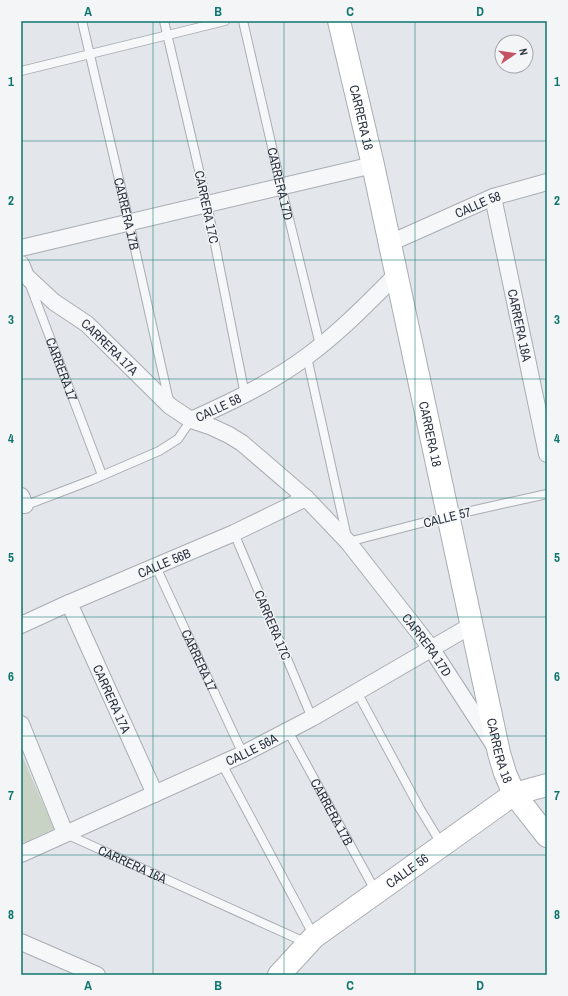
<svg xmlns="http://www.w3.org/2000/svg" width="568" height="996" viewBox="0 0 568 996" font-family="'Archivo Narrow',sans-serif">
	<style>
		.green { fill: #c8d3c5 }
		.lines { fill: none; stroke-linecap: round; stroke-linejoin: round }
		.lane-casing { stroke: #a8adb4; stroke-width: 10 }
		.street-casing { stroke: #a8adb4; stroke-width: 18 }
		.secondary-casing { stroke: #a8adb4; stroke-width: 24 }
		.lane { stroke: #f5f7f9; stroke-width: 8 }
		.street { stroke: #f5f7f9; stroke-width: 16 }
		.secondary { stroke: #fff; stroke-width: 22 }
		.grid { fill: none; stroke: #0f766e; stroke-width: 1; stroke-opacity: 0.55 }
		.labels { text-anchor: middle; stroke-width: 3; stroke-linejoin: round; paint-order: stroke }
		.street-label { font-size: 13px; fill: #2c3441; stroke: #f3f5f7 }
		.neatline { fill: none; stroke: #0f766e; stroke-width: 1.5 }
		.grid-label { font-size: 13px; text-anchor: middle; font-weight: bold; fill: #0f766e }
	</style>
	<rect width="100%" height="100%" fill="#e3e6ea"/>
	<path class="green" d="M21 753 54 829 21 844Z"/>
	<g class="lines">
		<defs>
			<g id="lane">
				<path id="s1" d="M82 21 129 222 169 401"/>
				<path d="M164 21 207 204 245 395"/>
				<path id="s2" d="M243 21 281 186 320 345"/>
				<path d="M21 71 225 21"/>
				<path id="s3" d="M30 285 102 475"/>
				<path d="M307 357 348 542 448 516 547 494"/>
				<path d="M24 506 92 480 159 451 178 439 191 420"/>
				<path d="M234 533 312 718"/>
				<path id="s4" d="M156 567 243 754"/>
				<path d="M357 692 419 807 442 845"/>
				<path id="s5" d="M288 731 376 892"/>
				<path d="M222 764 314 936"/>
				<path id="s6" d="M66 834 307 943"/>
			</g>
			<g id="street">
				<path id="s7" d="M493 197 547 454"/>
				<path id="s8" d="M390 243 493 197 547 182"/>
				<path d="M21 248 373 165"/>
				<path id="s9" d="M21 264 26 276 54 302 87 324 170 406 191 420 212 427 229 435 242 443 306 498 348 542 431 648 494 745"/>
				<path id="s10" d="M191 420C231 402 271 383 306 357 339 333 367 304 396 275"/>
				<path d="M21 496 25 505"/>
				<path id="s11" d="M69 603 155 794"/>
				<path id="s12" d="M21 625 69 603 234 533 306 498"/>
				<path d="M21 724 65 833"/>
				<path id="s13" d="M21 854 243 754 312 718 472 625"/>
				<path d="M21 942 97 975"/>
			</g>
			<g id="secondary">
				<path id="s14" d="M339 21 373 165 499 753 505 773 514 794 547 836"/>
				<path id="s15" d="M279 975 314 937 514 794 547 785"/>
			</g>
		</defs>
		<use href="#lane" class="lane-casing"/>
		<use href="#street" class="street-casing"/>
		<use href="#secondary" class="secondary-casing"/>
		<use href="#lane" class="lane"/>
		<use href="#street" class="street"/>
		<use href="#secondary" class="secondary"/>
	</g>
	<path class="grid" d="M153 21V975M284 21V975M415 21V975M21 141H547M21 260H547M21 379H547M21 498H547M21 617H547M21 736H547M21 855H547"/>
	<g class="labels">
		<g class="street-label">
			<text dy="5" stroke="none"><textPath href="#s14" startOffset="99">CARRERA 18</textPath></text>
			<text dy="5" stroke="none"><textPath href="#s2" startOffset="167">CARRERA 17D</textPath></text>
			<text dy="5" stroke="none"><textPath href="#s8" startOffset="96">CALLE 58</textPath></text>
			<text transform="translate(207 207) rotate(78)" y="5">CARRERA 17C</text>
			<text dy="5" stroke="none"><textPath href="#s1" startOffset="198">CARRERA 17B</textPath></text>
			<text dy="5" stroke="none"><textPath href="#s7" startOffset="131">CARRERA 18A</textPath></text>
			<text dy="5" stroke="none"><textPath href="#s9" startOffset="123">CARRERA 17A</textPath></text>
			<text dy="5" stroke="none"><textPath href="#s3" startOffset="90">CARRERA 17</textPath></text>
			<text dy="5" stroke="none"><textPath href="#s10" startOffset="30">CALLE 58</textPath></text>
			<text dy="5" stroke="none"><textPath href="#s14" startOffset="423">CARRERA 18</textPath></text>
			<text transform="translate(447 517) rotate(-14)" y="5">CALLE 57</text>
			<text dy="5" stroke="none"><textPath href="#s12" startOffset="156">CALLE 56B</textPath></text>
			<text transform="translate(273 625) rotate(67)" y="5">CARRERA 17C</text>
			<text dy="5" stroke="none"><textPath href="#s9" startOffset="564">CARRERA 17D</textPath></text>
			<text dy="5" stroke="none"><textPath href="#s4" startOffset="103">CARRERA 17</textPath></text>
			<text dy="5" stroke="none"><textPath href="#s11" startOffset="105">CARRERA 17A</textPath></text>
			<text dy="5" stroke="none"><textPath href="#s13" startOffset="253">CALLE 56A</textPath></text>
			<text dy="5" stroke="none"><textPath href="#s14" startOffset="747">CARRERA 18</textPath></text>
			<text dy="5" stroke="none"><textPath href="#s5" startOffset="92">CARRERA 17B</textPath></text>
			<text dy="5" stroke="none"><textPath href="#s6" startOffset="73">CARRERA 16A</textPath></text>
			<text dy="5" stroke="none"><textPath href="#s15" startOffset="166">CALLE 56</textPath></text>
		</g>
	</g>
	<rect width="568" height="996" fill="none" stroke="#f3f5f7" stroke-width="44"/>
	<g transform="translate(514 54) rotate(77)"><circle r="19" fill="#f3f5f7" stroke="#a3a8ae"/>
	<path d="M0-3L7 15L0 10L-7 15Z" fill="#c55263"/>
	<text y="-6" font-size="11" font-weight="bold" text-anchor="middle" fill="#2c3441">N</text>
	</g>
	<rect x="22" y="22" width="524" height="952" class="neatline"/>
	<g class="grid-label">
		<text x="88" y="16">A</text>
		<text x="218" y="16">B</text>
		<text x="350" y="16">C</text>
		<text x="480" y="16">D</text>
		<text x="11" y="86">1</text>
		<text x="557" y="86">1</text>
		<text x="11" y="205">2</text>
		<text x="557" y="205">2</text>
		<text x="11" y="324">3</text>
		<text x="557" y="324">3</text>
		<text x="11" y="443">4</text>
		<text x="557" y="443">4</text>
		<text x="11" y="562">5</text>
		<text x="557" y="562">5</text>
		<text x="11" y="681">6</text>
		<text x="557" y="681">6</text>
		<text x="11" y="800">7</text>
		<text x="557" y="800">7</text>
		<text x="11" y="919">8</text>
		<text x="557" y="919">8</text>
		<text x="88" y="990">A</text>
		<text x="218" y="990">B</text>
		<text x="350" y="990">C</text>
		<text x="480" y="990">D</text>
	</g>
</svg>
